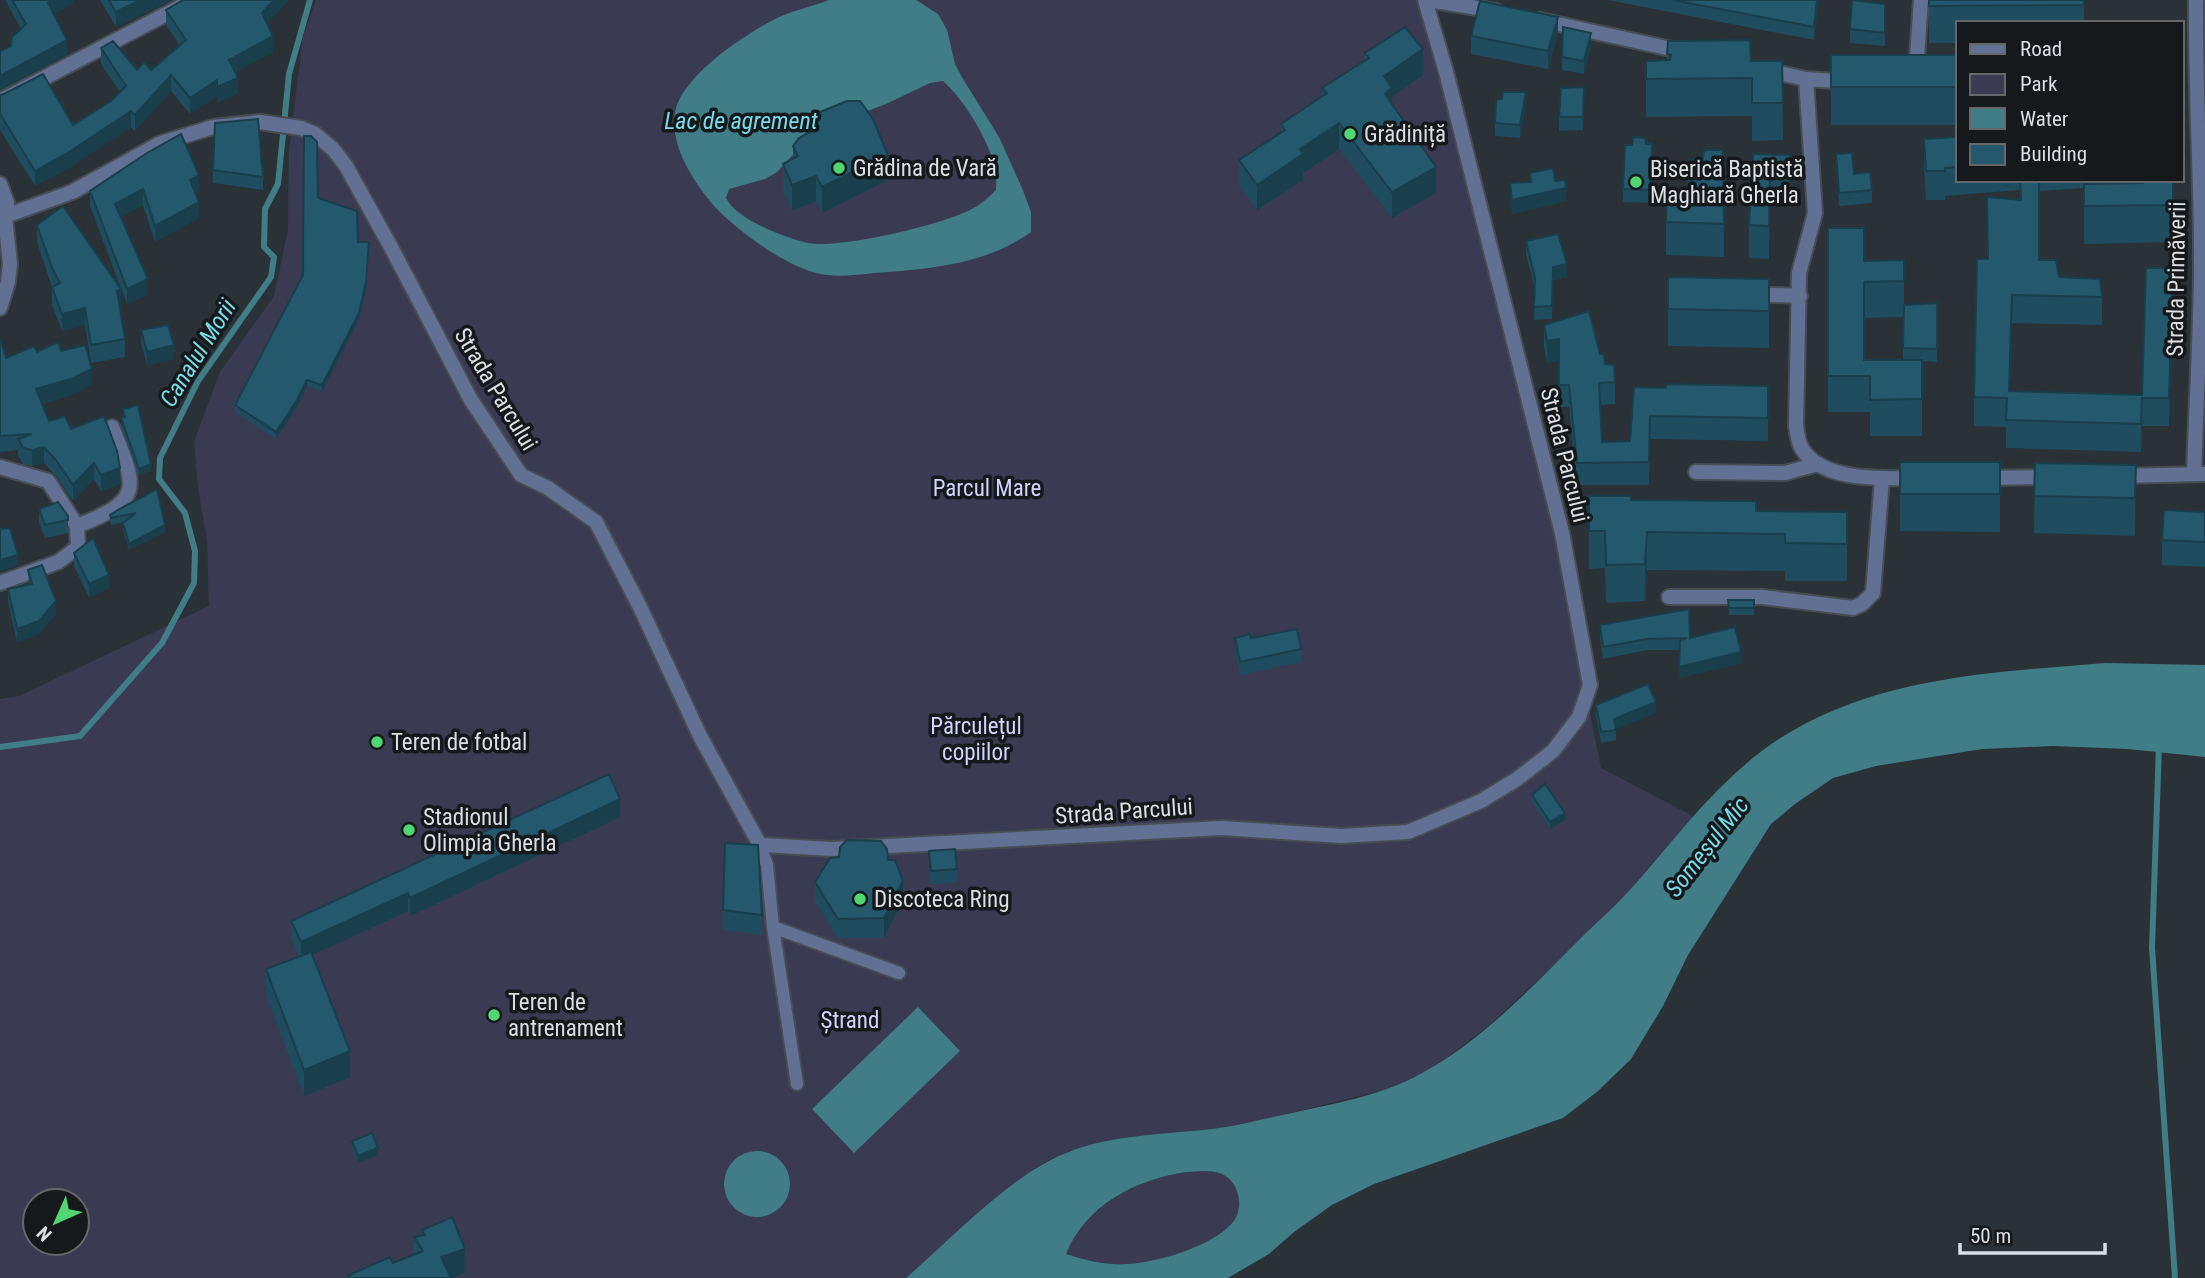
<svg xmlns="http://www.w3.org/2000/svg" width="2205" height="1278" viewBox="0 0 2205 1278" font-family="'Roboto Condensed',sans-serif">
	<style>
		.green { fill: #3b3a53; fill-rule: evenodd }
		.water { fill: #407d86; fill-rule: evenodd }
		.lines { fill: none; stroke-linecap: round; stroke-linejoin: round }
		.stream { stroke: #407d86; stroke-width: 6 }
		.pedestrian-casing { stroke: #464d53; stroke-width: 16 }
		.minor-casing { stroke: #464d53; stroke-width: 18 }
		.pedestrian { stroke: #627193; stroke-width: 12 }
		.minor { stroke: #627193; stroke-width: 14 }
		.wall { fill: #1f4c5e; fill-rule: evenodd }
		.shaded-wall { fill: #193e4c }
		.building { fill: #24586d; stroke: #193e4c; stroke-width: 2 }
		.poi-dot { fill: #52d673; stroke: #16191b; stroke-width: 2.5 }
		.labels { text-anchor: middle; stroke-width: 7; stroke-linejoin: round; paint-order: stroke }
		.poi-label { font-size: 23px; fill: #dbdfe3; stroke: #16191b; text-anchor: start }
		.street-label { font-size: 23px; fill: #dbdfe3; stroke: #16191b }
		.park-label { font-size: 23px; fill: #d4d3fd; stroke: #16191b }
		.water-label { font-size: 24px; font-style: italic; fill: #78dbe9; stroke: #16191b }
	</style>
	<rect width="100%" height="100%" fill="#2a3137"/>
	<path class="green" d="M316 0H1422L1548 505 1601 768 1693 816 1623 898 1549 970 1487 1027 1446 1058 1420 1075 1384 1090 1270 1118 1215 1129 1166 1133 1109 1142 1069 1151 1039 1165 974 1218 906 1278H0V699L19 696 209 606 207 540 198 488 194 442 220 372 274 296 288 230 289 151 303 37ZM35 1201H77V1243H35Z
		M1187 1172C1197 1172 1209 1170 1219 1173 1239 1179 1246 1207 1233 1222 1212 1248 1145 1267 1113 1264 1096 1263 1081 1259 1065 1254 1089 1205 1134 1179 1187 1172Z"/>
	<path class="water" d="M829 0H916L938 14 947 30 955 64 963 79 999 137 1022 188 1031 212V232C985 265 929 269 874 273 855 275 835 278 816 273 783 264 739 232 715 207 694 183 669 145 675 112 682 75 748 32 779 17 795 10 813 6 829 0ZM943 81C964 99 989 141 995 168 997 175 996 183 996 190 988 198 980 205 970 210 940 225 841 249 808 243 785 238 736 219 726 198L729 189 765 179 777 172 805 142 854 116 886 104 930 83Z
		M2105 663 2205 665V757L2128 749 2053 746 1982 749 1876 766 1833 778 1795 804 1771 824 1688 955 1663 1006 1631 1059 1598 1091 1563 1118 1374 1184 1332 1205 1294 1232 1269 1254 1228 1278H906C951 1239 1012 1174 1066 1153 1109 1135 1166 1134 1212 1129 1237 1126 1263 1119 1287 1114 1332 1104 1381 1096 1422 1073 1481 1041 1530 989 1577 942 1597 922 1618 904 1637 882 1684 828 1729 767 1792 731 1887 676 1999 672 2105 663ZM1187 1172C1197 1172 1209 1170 1219 1173 1239 1179 1245 1207 1233 1222 1212 1248 1145 1267 1113 1264 1097 1263 1081 1259 1066 1254 1086 1205 1136 1179 1187 1172Z
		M918 1007 960 1051 854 1153 812 1109Z
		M724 1184a33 33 0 1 1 66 0a33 33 0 1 1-66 0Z"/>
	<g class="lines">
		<path class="stream" d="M2159 745 2152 948 2175 1278
			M0 747 80 736 162 643 194 583 195 551 185 513 159 479 160 458 198 381 271 277 274 257 264 247 265 209 278 184 289 74 310 0"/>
		<defs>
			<path id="pedestrian" d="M760 845 767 865 773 927 797 1084
				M773 927 899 973"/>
			<path id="minor" d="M1429 0 1496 11
				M1540 20 1685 52
				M1766 70 1806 79 1850 82
				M1916 71 1921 0
				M1806 79 1815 213 1799 273 1796 426C1797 432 1798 441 1801 447 1821 483 1885 478 1919 478
				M0 101 193 0
				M0 184 7 203 5 217 10 264 8 282 0 308
				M0 218 72 192 161 143 213 127 260 122 301 128 315 134 333 149 346 166 392 249 471 400 521 475 548 488 596 522 640 607 700 736 760 845 832 849 1222 828 1341 836 1408 832 1481 801 1517 779 1553 751 1579 717 1590 685 1562 533 1446 72 1425 0
				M1752 294 1800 296
				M0 467 48 481 77 526 78 547 58 562 0 583
				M1696 472 1785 473 1818 464
				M2194 474C2196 409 2200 343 2201 277 2202 185 2195 92 2196 0
				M2118 476 2205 474
				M1982 478 2052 477
				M77 526C144 500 137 488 112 427
				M1669 597H1762L1853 608 1862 604 1873 593 1882 478"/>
		</defs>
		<use href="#pedestrian" class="pedestrian-casing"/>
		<use href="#minor" class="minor-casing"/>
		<use href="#pedestrian" class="pedestrian"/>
		<use href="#minor" class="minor"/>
	</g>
	<path class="wall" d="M5 0H75V2L53 14 67 55 0 90V51L11 46 21 29Z
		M100 0H171L116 27Z
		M289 0 267 23 273 52 235 72 238 93 217 103V96L190 114 171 91 135 131 131 127 69 168 35 186 0 130V95L73 125 111 101 120 92 101 64V48L137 70H151L180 45 166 25V10Z
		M1608 0H1819L1814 40Z
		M1929 0H2084V23H1958V43H1929Z
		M1885 4V46L1850 43V29Z
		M1558 35 1548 69 1471 54V36Z
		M1668 41 1751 61H1782L1783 140 1752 141V116L1646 117V61L1667 60Z
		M1591 46 1584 74 1562 70V57Z
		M1365 53 1423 75 1392 97V104L1436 193 1392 218 1339 149 1303 173V180L1257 210 1239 186V160L1281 132V124L1322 97V88L1365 60Z
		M1831 55H1958V125H1831Z
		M1584 100 1583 130 1559 131V117Z
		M1526 105 1520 138 1495 136V123Z
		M811 121 888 180 822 213 816 201 792 211 783 190V164L793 159V146L811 132Z
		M1958 137V180H2091V184L2142 183V180H2173V242L2084 244V188L2040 191 2039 260 2059 277 2102 297V325L2012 323 2010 391 2142 395 2173 297 2169 426H2142L2141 452 2006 448V427L1974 426V397L1988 259 1987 197 2020 200V190L1945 196V200H1926L1924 167V139Z
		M1652 143 1650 203 1623 202V189L1646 144Z
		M1723 150 1724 257 1666 255V222L1687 193 1703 158Z
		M1753 154 1790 155 1789 205 1770 204 1769 259 1749 258V225Z
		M1836 154 1854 174 1872 190V203L1839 206Z
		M213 170 263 177V190L213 183Z
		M1530 173 1555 181 1566 201 1512 214 1510 183 1530 182Z
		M90 191H199L195 193 199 218 155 242 143 205 120 217 148 295 127 304 90 206Z
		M318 198 358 242 369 248 366 288 359 319 322 392 307 386 297 407 276 439 235 412V405L303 275Z
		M37 225 121 307 120 308 125 339V357L91 363 85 325 62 331 52 305V287L37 242Z
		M1828 228 1864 261 1904 260V305L1937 303V362L1922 361V436H1870V412H1828ZM1903 317V360H1864V318Z
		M1526 241 1567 277 1553 280 1552 319 1534 320 1535 290 1526 254Z
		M1668 277 1769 279V348L1668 346Z
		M1544 325 1600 354 1615 382V404L1600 405 1602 442 1630 441 1666 388 1768 386V441L1650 439 1649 485H1577L1569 407H1559V361L1547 363 1544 347Z
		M141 330 174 359 147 365 141 343Z
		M0 338 6 358 37 352 61 351 92 384 71 395 42 404 49 421 71 429 120 484 101 491 94 479 73 501 56 476 44 463 32 466 23 464 18 455V450L0 452Z
		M123 409 151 470 139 476 121 425V418L123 417Z
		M1900 462H2000V532L1900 531Z
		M2035 463 2136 465 2135 536 2034 533Z
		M1589 496 1756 511 1847 512V581H1785V571L1647 570 1645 601 1606 603 1605 568 1589 569Z
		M123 507 165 532 129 550 123 529 124 522 111 525 110 521V515Z
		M39 509 68 516V533L45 538 39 522Z
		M2205 512V567L2162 565V540Z
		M74 553 109 588 89 597 74 566Z
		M28 570 56 614 39 634 17 642 8 602V589L29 584Z
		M1728 600H1754V615H1729Z
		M1600 625 1690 638 1741 663 1679 678 1680 650H1647L1603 659 1600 636Z
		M1235 638H1251L1301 649V662L1240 675 1235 651Z
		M1596 705 1656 713 1616 729V740L1601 743 1596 716Z
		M1532 795 1565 820 1550 829 1532 801Z
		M620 817 410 916 408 911 312 955 350 1077 304 1096 266 995V969L299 957 291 939V921Z
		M929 851 957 869V882L931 885Z
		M888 860 903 900 884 938H838L815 901V882Z
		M723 910 762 915V935L723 930Z
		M352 1141 378 1155 358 1163 352 1148Z
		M422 1230 465 1273 451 1278H349V1275L393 1263 414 1255V1237L422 1235Z"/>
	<path class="shaded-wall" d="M53 0H75V2L48 18V3Z
		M140 0H171L116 27V12Z
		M274 0H289L262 29V13Z
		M1817 0H1819L1814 40V27Z
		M1558 17V35L1548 69V51Z
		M1591 33V46L1584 74V61Z
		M273 36V52L229 75V60Z
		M67 40V55L0 90V76Z
		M1423 49V75L1392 97V114L1385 120 1384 76Z
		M171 75V91L135 131V115Z
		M238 78V93L217 103V96L190 114V98L217 80Z
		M1526 92V105L1520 138V125Z
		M131 111V127L69 168 35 186V171Z
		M1339 123V149L1303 173V180L1257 210V185L1300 149Z
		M888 155V180L822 213V187Z
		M1790 155V187L1789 205V173Z
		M1436 167V193L1392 218V192Z
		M1770 171V204L1769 259V226Z
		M199 175V191L190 195V180Z
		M816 176V201L792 211V185Z
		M1566 188V201L1512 214V200Z
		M143 189V205L115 220V204Z
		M199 202V218L155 242V226Z
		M369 242 366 288 359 319 322 392V385Z
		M1567 264V277L1553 280 1552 319 1553 267Z
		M2173 268V297L2169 426V398Z
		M148 279V295L127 304V289Z
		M121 289V307L117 309V291Z
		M2012 295V323L2009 419V391Z
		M85 308V325L62 331V314Z
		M1559 339V361L1547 363V341Z
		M174 345V359L147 365V352Z
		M92 369V384L71 395 36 405V389Z
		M307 380V386L297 407 276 439V432Z
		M2142 398V426L2141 452V424Z
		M44 447V463L32 466V450Z
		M94 463V479L73 501V485Z
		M151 464V470L139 476V469Z
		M120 468V484L101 491V475Z
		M165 525V532L129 550V544Z
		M1647 532V570L1645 601V564Z
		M18 555V566L0 571V560Z
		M109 575V588L89 597V584Z
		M56 601V614L39 634 17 642V629Z
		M1741 652V663L1679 678V667Z
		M1656 702V713L1614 730V719Z
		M620 799V817L410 916V898Z
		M1565 813V820L1550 829V822Z
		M903 881V900L884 938V918Z
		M408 893V911L301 960V942Z
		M350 1051V1077L304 1096V1070Z
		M378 1148V1155L358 1163V1156Z
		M465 1249V1273L451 1278 441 1257Z"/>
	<path class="building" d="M12 0H53L48 3 67 40 0 76V51L11 46 12 37 26 24Z
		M109 0H140L116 12Z
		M183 0H274L262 13 273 36 229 60 238 78 217 87V80L190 98 171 75 135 115 131 111 69 152 35 171 0 114V95L4 94 43 74 73 125 111 101 126 86 101 48 113 41 137 70 144 62 151 70 186 40 166 10Z
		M1673 0H1817L1814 27Z
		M1852 0 1885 4V33L1850 29Z
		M1929 0H2084V5L1929 6Z
		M1480 1 1558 17 1548 51 1471 36Z
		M1405 27 1423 49 1384 76 1392 88 1385 94 1436 167 1392 192 1339 123 1300 149 1303 154 1257 185 1239 160 1285 130 1281 124 1327 93 1322 88 1369 58 1365 53Z
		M1563 27 1591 33 1584 61 1562 57Z
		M1750 40 1751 61H1782L1783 103H1752V78L1646 79V61L1670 60 1671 55 1667 54 1668 41Z
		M1831 55H1958V87H1831Z
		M1584 87 1583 117H1559L1561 88Z
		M1503 92H1526L1520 125 1495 123 1496 100 1502 99Z
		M847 101H860L873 119 888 155 822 187 816 176 792 185 783 164 798 156 793 146 799 138 814 130 811 121 815 114Z
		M258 119 263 177 213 170 215 123Z
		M181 134 199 175 190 180 199 202 155 226 143 189 115 204 148 279 127 289 90 191 147 153Z
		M304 136H311L317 142 318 198 357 211 358 242H369L366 282 359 313 322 385 307 380 297 400 276 432 235 405 303 275Z
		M1633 137 1645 138 1646 144 1652 143 1650 190 1623 189 1625 145H1632Z
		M1958 137V167L1945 168V171H1926L1924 139Z
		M1704 150H1723L1724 224 1666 222 1667 192 1687 193 1689 160 1703 158Z
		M1852 153 1854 174 1870 172 1872 190 1839 193 1836 154Z
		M1753 154 1790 155 1789 173 1770 171 1769 226 1749 225Z
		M1553 168 1555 181 1565 180 1566 188 1512 200 1510 183 1531 182 1530 173Z
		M2020 180H2039V260H2056L2059 277 2100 279 2102 297 2012 295 2009 391 2142 395 2146 268H2173L2169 398H2142L2141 424 2006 420 2007 398 1974 397 1977 259H1988L1987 197 2021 200Z
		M2143 180H2173V205L2084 206V184L2143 183Z
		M63 206 121 289 117 291 125 339 91 345 85 308 62 314 52 287 60 283 52 268 37 225Z
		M1828 228H1864V261L1904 260V281L1864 282V360H1922V399L1870 400V376H1828Z
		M1558 234 1567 264 1553 267 1552 306 1534 307 1535 278 1526 241Z
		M1668 277 1769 279V311L1668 309Z
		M1937 303V349L1903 348 1904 305Z
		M1589 311 1600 354H1604L1605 364 1614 365 1615 382 1599 383 1602 442 1630 441 1634 387 1666 388V384L1768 386V418L1650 416 1649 462 1577 463 1569 385H1559V339L1547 341 1544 325Z
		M168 325 174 345 147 352 141 330Z
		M0 338 6 358 34 346 37 352 58 342 61 351 85 345 92 369 71 379 36 389 49 421 65 416 71 429 104 416 117 451 120 468 101 475 94 463 73 485 56 460 44 447 32 450 23 448 18 439 32 434 0 436Z
		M138 405 151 464 139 469 121 418 125 417 123 409Z
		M1900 462H2000V494H1900Z
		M2035 463 2136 465 2135 498 2034 496Z
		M157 489 165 525 129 544 123 523 136 513 111 518 110 515 123 507Z
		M1589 496H1631V500L1756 501V511L1847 512V544L1785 543V534L1647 532 1645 564 1606 565 1605 531H1589Z
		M58 502 68 516V520L45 525 39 509Z
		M2164 510 2205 512V542L2162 540Z
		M10 528 18 555 0 560V529Z
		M93 538 109 575 89 584 74 553Z
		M42 565 56 601 39 621 17 629 8 589 32 584 28 570Z
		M1728 600H1754V608H1729Z
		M1689 609 1690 638 1735 627 1741 652 1679 667 1680 640 1687 638 1647 639 1603 647 1600 625Z
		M1297 629 1301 649 1240 662 1235 638 1250 634 1251 638Z
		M1648 684 1656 702 1614 719 1616 730 1601 732 1596 705Z
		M609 774 620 799 410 898 408 893 301 942 291 921Z
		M1545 784 1565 813 1550 822 1532 795Z
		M847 840 881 841 887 849 888 860H895L903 881 884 918 838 919 815 882 830 858 839 857 840 847Z
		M725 843 758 845 762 915 723 910Z
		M955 849 957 869 931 871 929 851Z
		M311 952 350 1051 304 1070 266 969Z
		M372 1133 378 1148 358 1156 352 1141Z
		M452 1217 465 1249 441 1257 451 1278H350L349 1275 390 1257 393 1263 423 1251 414 1237 425 1235 422 1230Z"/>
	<g class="poi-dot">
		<circle cx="1350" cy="134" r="7"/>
		<circle cx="839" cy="168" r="7"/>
		<circle cx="1636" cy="182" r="7"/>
		<circle cx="377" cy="742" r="7"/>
		<circle cx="409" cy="830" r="7"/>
		<circle cx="860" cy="899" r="7"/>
		<circle cx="494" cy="1015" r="7"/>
	</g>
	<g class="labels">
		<g class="poi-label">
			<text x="1364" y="142">Grădiniță</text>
			<text x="853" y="176">Grădina de Vară</text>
			<text x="1650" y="177">Biserică Baptistă<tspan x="1650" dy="26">Maghiară Gherla</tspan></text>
			<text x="391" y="750">Teren de fotbal</text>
			<text x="423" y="825">Stadionul<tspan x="423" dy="26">Olimpia Gherla</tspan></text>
			<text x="874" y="907">Discoteca Ring</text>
			<text x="508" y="1010">Teren de<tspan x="508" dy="26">antrenament</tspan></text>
		</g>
		<g class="street-label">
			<text transform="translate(2176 279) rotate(-89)" y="8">Strada Primăverii</text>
			<text transform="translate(496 389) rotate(59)" y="8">Strada Parcului</text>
			<text transform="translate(1565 455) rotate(76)" y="8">Strada Parcului</text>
			<text transform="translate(1124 811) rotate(-4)" y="8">Strada Parcului</text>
		</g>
		<g class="park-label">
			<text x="987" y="496">Parcul Mare</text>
			<text x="976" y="734">Părculețul<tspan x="976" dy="26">copiilor</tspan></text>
			<text x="850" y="1028">Ștrand</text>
		</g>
		<g class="water-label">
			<text x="741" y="129">Lac de agrement</text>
			<text transform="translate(198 353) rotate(-58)" y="8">Canalul Morii</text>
			<text transform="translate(1707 847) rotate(-52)" y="8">Someșul Mic</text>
		</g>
	</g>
	<rect x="1956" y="21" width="228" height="161" fill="#16191b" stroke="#65686b" stroke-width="2"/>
	<rect x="1970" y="44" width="35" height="10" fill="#627193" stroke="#65686b" stroke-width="2"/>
	<text x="2020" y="56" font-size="21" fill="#dbdfe3">Road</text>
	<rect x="1970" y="74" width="35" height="21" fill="#3b3a53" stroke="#65686b" stroke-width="2"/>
	<text x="2020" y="91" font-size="21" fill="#dbdfe3">Park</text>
	<rect x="1970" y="108" width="35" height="21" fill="#407d86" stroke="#65686b" stroke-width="2"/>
	<text x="2020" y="126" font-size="21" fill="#dbdfe3">Water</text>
	<rect x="1970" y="144" width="35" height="21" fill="#24586d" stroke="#65686b" stroke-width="2"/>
	<text x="2020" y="161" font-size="21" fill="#dbdfe3">Building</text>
	<g transform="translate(56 1222) rotate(225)"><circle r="33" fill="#16191b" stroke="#65686b" stroke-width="2"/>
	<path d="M0-5L12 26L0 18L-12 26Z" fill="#52d673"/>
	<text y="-10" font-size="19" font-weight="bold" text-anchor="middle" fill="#dbdfe3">N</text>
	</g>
	<path d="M1960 1243v10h145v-10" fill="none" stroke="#dbdfe3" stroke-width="3.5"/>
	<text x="1970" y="1243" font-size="21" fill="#dbdfe3" stroke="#16191b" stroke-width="5" paint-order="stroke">50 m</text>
</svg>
